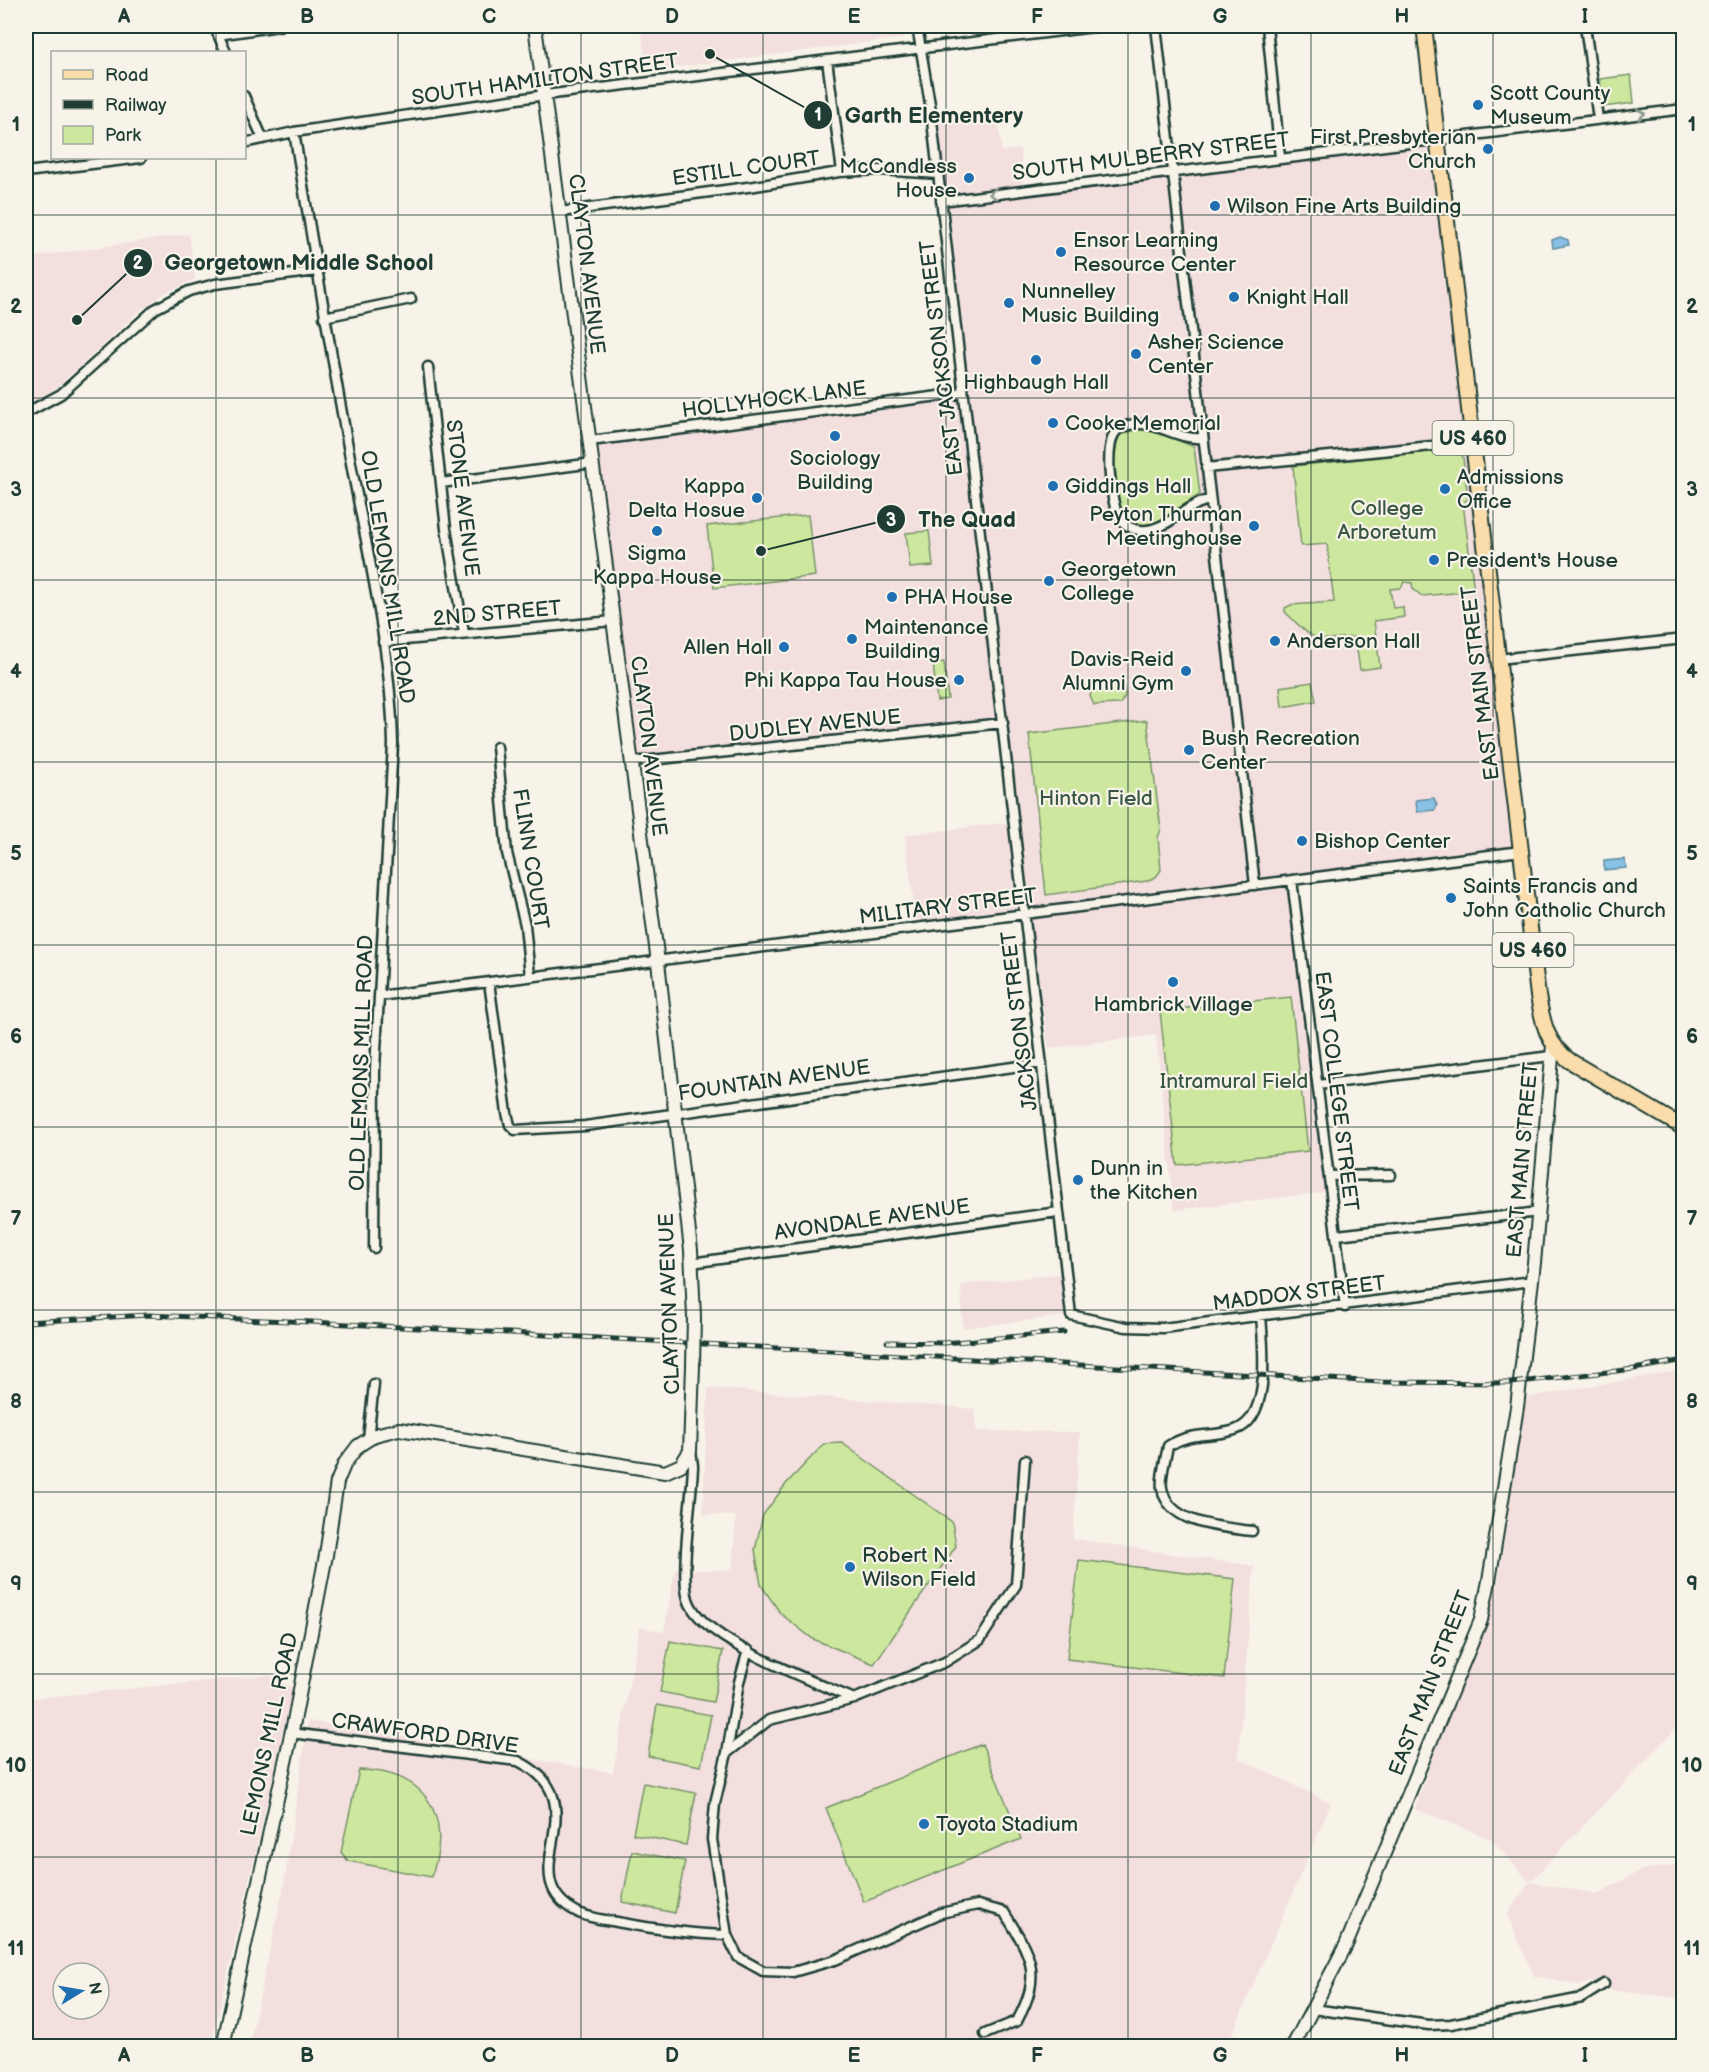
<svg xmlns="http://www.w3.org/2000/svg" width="1709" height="2072" viewBox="0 0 1709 2072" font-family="'Balsamiq Sans',sans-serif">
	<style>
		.built { fill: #f3dfde; fill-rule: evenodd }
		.green { fill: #cde89e; stroke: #769269; stroke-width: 1.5 }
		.water { fill: #88c0e6; stroke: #5e8c9f; stroke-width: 1.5 }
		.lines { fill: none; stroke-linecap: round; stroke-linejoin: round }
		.street-casing { stroke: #1f3d34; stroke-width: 13 }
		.secondary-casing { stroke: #1f3d34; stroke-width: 16 }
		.primary-casing { stroke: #1f3d34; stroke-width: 18 }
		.street { stroke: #f7f3e8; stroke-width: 8 }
		.secondary { stroke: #f7f3e8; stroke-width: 12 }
		.primary { stroke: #faddab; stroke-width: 14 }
		.rail-casing { stroke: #1f3d34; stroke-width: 5 }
		.rail { stroke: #f7f3e8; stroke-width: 3; stroke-dasharray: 9; stroke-linecap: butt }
		.secondary-bridge-casing { stroke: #1f3d34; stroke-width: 16; stroke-linecap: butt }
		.secondary-bridge { stroke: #f7f3e8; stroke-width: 12 }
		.oneway { stroke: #8b988e }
		.grid { fill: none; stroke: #1f3d34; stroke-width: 1.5; stroke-opacity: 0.55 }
		.poi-dot { fill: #1f6fb2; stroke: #f7f3e8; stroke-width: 2 }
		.labels { text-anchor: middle; stroke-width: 4.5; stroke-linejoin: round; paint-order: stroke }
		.shield { fill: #f7f3e8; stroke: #60746a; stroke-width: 1.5 }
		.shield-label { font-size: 20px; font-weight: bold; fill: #1f3d34 }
		.street-label { font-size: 21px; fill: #1f3d34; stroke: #f7f3e8 }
		.poi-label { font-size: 21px; fill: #1f3d34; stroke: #f7f3e8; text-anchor: start }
		.park-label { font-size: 21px; fill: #395744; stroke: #f7f3e8 }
		.leader { fill: none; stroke: #1f3d34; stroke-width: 2 }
		.callout-dot { fill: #1f3d34; stroke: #f7f3e8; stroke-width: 2 }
		.mark-label { font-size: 18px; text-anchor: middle; font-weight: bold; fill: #fff }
		.callout-label { font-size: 22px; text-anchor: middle; font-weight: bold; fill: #1f3d34; stroke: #f7f3e8; stroke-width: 4.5; stroke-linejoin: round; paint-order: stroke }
		.neatline { fill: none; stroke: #1f3d34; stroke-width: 2 }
		.grid-label { font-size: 20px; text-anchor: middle; font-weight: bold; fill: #1f3d34 }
	</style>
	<rect width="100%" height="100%" fill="#f7f3e8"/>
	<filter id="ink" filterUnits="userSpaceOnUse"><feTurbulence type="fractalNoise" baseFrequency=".0167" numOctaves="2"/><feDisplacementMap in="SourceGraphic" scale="12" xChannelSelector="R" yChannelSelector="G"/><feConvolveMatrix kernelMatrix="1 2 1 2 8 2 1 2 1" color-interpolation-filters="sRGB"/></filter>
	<g filter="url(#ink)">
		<path class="built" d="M641 26H903L904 38 646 71Z
			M997 110 1002 151 1020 149 1024 194 1431 140 1516 847 1286 877 1325 1192 1174 1210 1156 1035 1049 1048 1028 908 916 922 905 835 1020 821 1008 720 636 760 595 443 971 396 938 116Z
			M189 234 195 279 165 293 138 312 57 387 26 405V258Z
			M1066 1273 1071 1315 963 1328 961 1285Z
			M1683 1370V1721L1530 1882 1597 1894 1642 1870 1683 1864V1998L1608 1990 1600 1979 1581 1985 1534 1976 1507 1914 1530 1882 1491 1839 1415 1809 1437 1746 1480 1643 1499 1578 1524 1398Z
			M708 1388 976 1409V1431L1080 1432 1073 1539 1254 1566 1238 1758 1331 1803 1227 2046H249L284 1885 308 1721 613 1773 640 1627 664 1632 675 1570H732L736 1516 703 1514Z
			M268 1675 293 1688 211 2046H26V1699ZM63 1973H99V2009H63Z"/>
		<path class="green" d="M1631 75 1634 103 1603 107 1600 79Z
			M1140 428 1154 430 1194 447 1200 494C1183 506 1140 544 1122 514 1118 506 1118 491 1117 482 1115 466 1110 451 1119 436Z
			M1456 449 1460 451 1463 458 1468 499 1463 503 1474 591 1422 596 1413 589 1412 583 1404 582 1401 588 1390 589 1393 608 1403 607 1404 617 1374 621 1380 667 1360 670 1355 637C1310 641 1317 642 1285 612V608L1291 605 1334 602 1327 544 1301 546 1293 466Z
			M808 515 815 576 714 588 707 526Z
			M929 531 933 566 910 568 906 533Z
			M944 662 948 699 937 701 933 663Z
			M1116 681 1124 686 1125 696 1120 704 1094 705 1090 696 1092 688Z
			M1312 682 1316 701 1282 707 1280 687Z
			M1147 720 1161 830 1158 837 1161 870 1156 877 1147 881 1046 895 1029 734Z
			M1291 997 1308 1151 1177 1165 1160 1011Z
			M842 1443 952 1522 956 1546 874 1664 813 1639 781 1614 761 1585 755 1550 763 1515 786 1484 824 1444Z
			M1079 1560 1235 1579 1224 1678 1067 1659Z
			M670 1641 723 1651 713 1702 660 1692Z
			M657 1705 711 1715 701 1766 648 1756Z
			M982 1744 1021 1839 864 1902 826 1808Z
			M359 1770C425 1770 454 1816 431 1877L348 1861 341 1852Z
			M643 1783 696 1793 686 1845 633 1834Z
			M632 1851 685 1861 675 1913 622 1902Z"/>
		<path class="water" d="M1560 237 1568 240 1569 245 1553 248 1552 240Z
			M1434 798 1437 806 1435 810 1417 812 1416 800Z
			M1625 859 1626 868 1604 870V861Z"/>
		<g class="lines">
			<defs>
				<path id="street" d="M214 26 226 52
					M917 26 930 104 1071 1315 1126 1327 1163 1328 1532 1281
					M1156 26 1255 885
					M1267 26 1280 158
					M1585 26 1598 119
					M218 35 279 26
					M827 60 842 172
					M244 96 263 139
					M294 132C313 246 332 360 353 474 370 563 391 653 393 744L375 1069 374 1248
					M244 143 294 132 545 95 1102 26
					M26 172 141 158
					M941 201 1684 109
					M560 212 755 186 839 172 880 170 938 174
					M324 317 411 299
					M428 367 446 529 464 633
					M26 413 61 394 155 309 189 291 215 284 317 271
					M1203 438C1175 441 1148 413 1119 429 1102 438 1111 501 1118 516 1122 523 1132 530 1140 530 1166 533 1186 503 1210 500
					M590 441 962 393
					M1206 468 1473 442
					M441 483 593 463
					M383 642 613 621
					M1498 659 1684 639
					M497 747 507 853 525 925 530 976
					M632 762 1003 723
					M1292 880 1345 1307
					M489 982 507 1113 510 1125 515 1130 585 1126 1042 1063
					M379 996 1521 851
					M1318 1085 1551 1056
					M1329 1176 1391 1175
					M1337 1235 1539 1212
					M691 1263 1058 1212
					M368 1439 374 1384
					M691 1450 693 1466C692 1500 680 1571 688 1599 700 1641 814 1681 854 1699
					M1252 1531C1223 1527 1168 1525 1162 1488 1160 1476 1166 1458 1168 1446 1193 1431 1209 1438 1235 1430 1272 1418 1263 1346 1261 1315
					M291 1733 518 1761C603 1803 507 1876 577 1912 588 1918 605 1920 617 1922 654 1929 689 1934 727 1935
					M727 1753 739 1682 748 1650
					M1313 2009 1429 2025 1451 2024 1582 1998 1604 1984
					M985 2034 1017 2021C1043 1974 1031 1955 1004 1912L978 1905 941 1913 835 1960 793 1972 763 1971 738 1957 727 1935 712 1839 715 1803 727 1753 769 1720 854 1699 945 1662 980 1640 1016 1585 1025 1460"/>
				<path id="secondary" d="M535 26 658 962 691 1250 694 1317
					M1676 1123 1684 1112
					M223 2046 294 1721 326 1555 337 1482 345 1463 358 1446 375 1435 399 1429 665 1472 681 1465 690 1451 693 1366
					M1293 2046 1346 1945 1481 1620 1489 1581 1517 1407 1534 1263 1553 1046"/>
				<path id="primary" d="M1424 26 1538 996C1543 1024 1547 1044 1570 1061L1684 1128"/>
			</defs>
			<use href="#street" class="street-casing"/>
			<use href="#secondary" class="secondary-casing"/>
			<use href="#primary" class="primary-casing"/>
			<use href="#street" class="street"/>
			<use href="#secondary" class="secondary"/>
			<use href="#primary" class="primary"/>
			<defs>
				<path id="rail" d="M26 1322 148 1315 312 1322 1381 1382 1511 1383 1634 1369 1684 1360
					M887 1342 944 1343 1064 1332"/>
			</defs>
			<use href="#rail" class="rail-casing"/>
			<use href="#rail" class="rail"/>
			<defs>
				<path id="secondary-bridge" d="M693 1366 694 1317"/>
			</defs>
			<use href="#secondary-bridge" class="secondary-bridge-casing"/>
			<use href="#secondary-bridge" class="secondary-bridge"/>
		</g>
		<defs><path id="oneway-chevron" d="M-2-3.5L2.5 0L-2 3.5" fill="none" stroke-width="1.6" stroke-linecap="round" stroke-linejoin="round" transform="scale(1.5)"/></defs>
		<g class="oneway">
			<use href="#oneway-chevron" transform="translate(1641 114) rotate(-7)"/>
			<use href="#oneway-chevron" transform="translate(993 194) rotate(172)"/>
		</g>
	</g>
	<path class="grid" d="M216 26V52M398 26V2046M581 26V2046M763 26V2046M946 26V2046M1128 26V2046M1311 26V2046M1493 26V2046M216 158V2046M26 215H1684M26 398H1684M26 580H1684M26 762H1684M26 945H1684M26 1127H1684M26 1310H1684M26 1492H1684M26 1674H1684M26 1857H1684"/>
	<g class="poi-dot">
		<circle cx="1478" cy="105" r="6"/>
		<circle cx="1488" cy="149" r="6"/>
		<circle cx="969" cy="178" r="6"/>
		<circle cx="1215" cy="206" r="6"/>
		<circle cx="1061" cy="252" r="6"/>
		<circle cx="1234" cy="297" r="6"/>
		<circle cx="1009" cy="303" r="6"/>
		<circle cx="1136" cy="354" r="6"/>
		<circle cx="1036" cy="360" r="6"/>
		<circle cx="1053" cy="423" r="6"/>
		<circle cx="835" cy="436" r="6"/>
		<circle cx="1053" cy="486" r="6"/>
		<circle cx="1445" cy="489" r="6"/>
		<circle cx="757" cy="498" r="6"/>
		<circle cx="1254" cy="526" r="6"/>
		<circle cx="657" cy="531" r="6"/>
		<circle cx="1434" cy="560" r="6"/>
		<circle cx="1049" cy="581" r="6"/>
		<circle cx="892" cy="597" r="6"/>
		<circle cx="852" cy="639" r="6"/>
		<circle cx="1275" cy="641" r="6"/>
		<circle cx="784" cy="647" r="6"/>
		<circle cx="1186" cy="671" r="6"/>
		<circle cx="959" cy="680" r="6"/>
		<circle cx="1189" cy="750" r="6"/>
		<circle cx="1302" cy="841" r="6"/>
		<circle cx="1451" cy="898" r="6"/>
		<circle cx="1173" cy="982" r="6"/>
		<circle cx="1078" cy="1180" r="6"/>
		<circle cx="850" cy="1567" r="6"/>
		<circle cx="924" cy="1824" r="6"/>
	</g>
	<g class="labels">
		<g class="shield">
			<rect x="1432.5" y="421" width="81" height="34" rx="4.5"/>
			<rect x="1492.5" y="933" width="81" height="34" rx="4.5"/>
		</g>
		<g class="shield-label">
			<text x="1473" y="445">US 460</text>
			<text x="1533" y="957">US 460</text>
		</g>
		<g class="street-label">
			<text transform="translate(545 79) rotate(-8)" y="7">SOUTH HAMILTON STREET</text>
			<text transform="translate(1151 156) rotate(-7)" y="7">SOUTH MULBERRY STREET</text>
			<text transform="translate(746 168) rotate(-8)" y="7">ESTILL COURT</text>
			<text transform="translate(587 264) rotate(83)" y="7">CLAYTON AVENUE</text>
			<text transform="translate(941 358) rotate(-97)" y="7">EAST JACKSON STREET</text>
			<text transform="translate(774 399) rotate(-7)" y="7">HOLLYHOCK LANE</text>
			<text transform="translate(463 498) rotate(83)" y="7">STONE AVENUE</text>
			<text transform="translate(388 577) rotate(81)" y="7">OLD LEMONS MILL ROAD</text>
			<text transform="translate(497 613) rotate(-5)" y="7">2ND STREET</text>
			<text transform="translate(1480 683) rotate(-97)" y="7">EAST MAIN STREET</text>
			<text transform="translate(815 725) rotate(-6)" y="7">DUDLEY AVENUE</text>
			<text transform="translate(649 746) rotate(83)" y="7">CLAYTON AVENUE</text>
			<text transform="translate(531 859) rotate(81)" y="7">FLINN COURT</text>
			<text transform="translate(948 906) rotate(-7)" y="7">MILITARY STREET</text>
			<text transform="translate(1019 1021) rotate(-97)" y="7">JACKSON STREET</text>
			<text transform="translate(361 1063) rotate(-88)" y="7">OLD LEMONS MILL ROAD</text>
			<text transform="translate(774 1080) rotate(-8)" y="7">FOUNTAIN AVENUE</text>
			<text transform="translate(1337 1091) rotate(83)" y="7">EAST COLLEGE STREET</text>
			<text transform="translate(1522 1160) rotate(-85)" y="7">EAST MAIN STREET</text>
			<text transform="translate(872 1219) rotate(-8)" y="7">AVONDALE AVENUE</text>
			<text transform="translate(1299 1293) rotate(-7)" y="7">MADDOX STREET</text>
			<text transform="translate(669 1304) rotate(-92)" y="7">CLAYTON AVENUE</text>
			<text transform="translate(1430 1683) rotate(-69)" y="7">EAST MAIN STREET</text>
			<text transform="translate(425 1733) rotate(8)" y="7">CRAWFORD DRIVE</text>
			<text transform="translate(269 1734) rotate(-78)" y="7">LEMONS MILL ROAD</text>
		</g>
		<g class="poi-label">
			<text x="1490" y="100">Scott County<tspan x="1490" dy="24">Museum</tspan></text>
			<text x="1476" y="144" text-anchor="end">First Presbyterian<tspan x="1476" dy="24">Church</tspan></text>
			<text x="957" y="173" text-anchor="end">McCandless<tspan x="957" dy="24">House</tspan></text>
			<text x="1227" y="213">Wilson Fine Arts Building</text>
			<text x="1073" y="247">Ensor Learning<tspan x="1073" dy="24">Resource Center</tspan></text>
			<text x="1021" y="298">Nunnelley<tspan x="1021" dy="24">Music Building</tspan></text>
			<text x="1246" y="304">Knight Hall</text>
			<text x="1148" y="349">Asher Science<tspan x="1148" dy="24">Center</tspan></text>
			<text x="1036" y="389" text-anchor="middle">Highbaugh Hall</text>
			<text x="1065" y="430">Cooke Memorial</text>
			<text x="835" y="465" text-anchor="middle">Sociology<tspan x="835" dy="24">Building</tspan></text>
			<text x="1457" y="484">Admissions<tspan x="1457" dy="24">Office</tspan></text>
			<text x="745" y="493" text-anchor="end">Kappa<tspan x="745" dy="24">Delta Hosue</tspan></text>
			<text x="1065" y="493">Giddings Hall</text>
			<text x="1242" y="521" text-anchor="end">Peyton Thurman<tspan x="1242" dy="24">Meetinghouse</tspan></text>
			<text x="657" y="560" text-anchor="middle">Sigma<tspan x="657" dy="24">Kappa House</tspan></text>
			<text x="1446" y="567">President's House</text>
			<text x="1061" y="576">Georgetown<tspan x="1061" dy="24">College</tspan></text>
			<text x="904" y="604">PHA House</text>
			<text x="864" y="634">Maintenance<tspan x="864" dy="24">Building</tspan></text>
			<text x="1287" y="648">Anderson Hall</text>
			<text x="772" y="654" text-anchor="end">Allen Hall</text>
			<text x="1174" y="666" text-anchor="end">Davis-Reid<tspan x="1174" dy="24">Alumni Gym</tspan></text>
			<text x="947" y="687" text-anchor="end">Phi Kappa Tau House</text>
			<text x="1201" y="745">Bush Recreation<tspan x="1201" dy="24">Center</tspan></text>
			<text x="1314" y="848">Bishop Center</text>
			<text x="1463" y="893">Saints Francis and<tspan x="1463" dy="24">John Catholic Church</tspan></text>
			<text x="1173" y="1011" text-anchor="middle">Hambrick Village</text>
			<text x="1090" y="1175">Dunn in<tspan x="1090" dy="24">the Kitchen</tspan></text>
			<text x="862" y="1562">Robert N.<tspan x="862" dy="24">Wilson Field</tspan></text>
			<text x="936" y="1831">Toyota Stadium</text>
		</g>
		<g class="park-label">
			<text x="1387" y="515">College<tspan x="1387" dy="24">Arboretum</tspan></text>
			<text x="1096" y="805">Hinton Field</text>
			<text x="1234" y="1088">Intramural Field</text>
		</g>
	</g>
	<path class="leader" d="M710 54L818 115M77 320L138 263M761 551L891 519"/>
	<g class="callout-dot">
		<circle cx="710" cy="54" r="6"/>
		<circle cx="77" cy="320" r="6"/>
		<circle cx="761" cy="551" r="6"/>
		<circle cx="818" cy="115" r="15"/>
		<circle cx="138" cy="263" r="15"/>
		<circle cx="891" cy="519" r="15"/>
	</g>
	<g class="mark-label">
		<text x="818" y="121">1</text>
		<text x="138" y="269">2</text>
		<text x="891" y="526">3</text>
	</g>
	<g class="callout-label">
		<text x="934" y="123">Garth Elementery</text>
		<text x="299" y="270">Georgetown Middle School</text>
		<text x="967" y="527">The Quad</text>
	</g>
	<rect width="1709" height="2072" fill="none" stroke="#f7f3e8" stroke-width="66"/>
	<rect x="51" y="51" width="195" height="108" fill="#f7f3e8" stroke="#a1aaa0" stroke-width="1.5"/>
	<rect x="63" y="70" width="30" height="9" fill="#faddab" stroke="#a1aaa0" stroke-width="1.5"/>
	<text x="105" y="81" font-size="18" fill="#1f3d34">Road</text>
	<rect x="63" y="100" width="30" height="9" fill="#1f3d34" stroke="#a1aaa0" stroke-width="1.5"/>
	<text x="105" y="111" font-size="18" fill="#1f3d34">Railway</text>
	<rect x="63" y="126" width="30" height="18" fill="#cde89e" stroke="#a1aaa0" stroke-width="1.5"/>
	<text x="105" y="141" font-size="18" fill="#1f3d34">Park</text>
	<g transform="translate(81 1991) rotate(79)"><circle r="28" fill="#f7f3e8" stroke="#a1aaa0" stroke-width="1.5"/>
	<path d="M0-4.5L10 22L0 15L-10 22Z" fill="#1f6fb2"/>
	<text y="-9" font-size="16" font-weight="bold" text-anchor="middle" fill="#1f3d34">N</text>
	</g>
	<rect x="33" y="33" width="1643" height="2006" class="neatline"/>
	<g class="grid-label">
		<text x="124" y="23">A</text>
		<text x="307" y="23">B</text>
		<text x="489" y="23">C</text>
		<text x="672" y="23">D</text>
		<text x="854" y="23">E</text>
		<text x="1037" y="23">F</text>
		<text x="1220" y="23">G</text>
		<text x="1402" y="23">H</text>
		<text x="1585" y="23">I</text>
		<text x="16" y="131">1</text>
		<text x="1692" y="131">1</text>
		<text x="16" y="313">2</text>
		<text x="1692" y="313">2</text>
		<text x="16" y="496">3</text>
		<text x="1692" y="496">3</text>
		<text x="16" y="678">4</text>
		<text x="1692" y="678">4</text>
		<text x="16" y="860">5</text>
		<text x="1692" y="860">5</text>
		<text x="16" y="1043">6</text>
		<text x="1692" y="1043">6</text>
		<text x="16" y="1225">7</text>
		<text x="1692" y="1225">7</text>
		<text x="16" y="1408">8</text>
		<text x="1692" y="1408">8</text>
		<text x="16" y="1590">9</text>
		<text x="1692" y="1590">9</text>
		<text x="16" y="1772">10</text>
		<text x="1692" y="1772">10</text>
		<text x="16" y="1955">11</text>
		<text x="1692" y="1955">11</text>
		<text x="124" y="2062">A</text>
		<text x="307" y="2062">B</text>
		<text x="489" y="2062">C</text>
		<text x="672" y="2062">D</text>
		<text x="854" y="2062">E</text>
		<text x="1037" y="2062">F</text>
		<text x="1220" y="2062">G</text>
		<text x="1402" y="2062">H</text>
		<text x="1585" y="2062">I</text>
	</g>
</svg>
